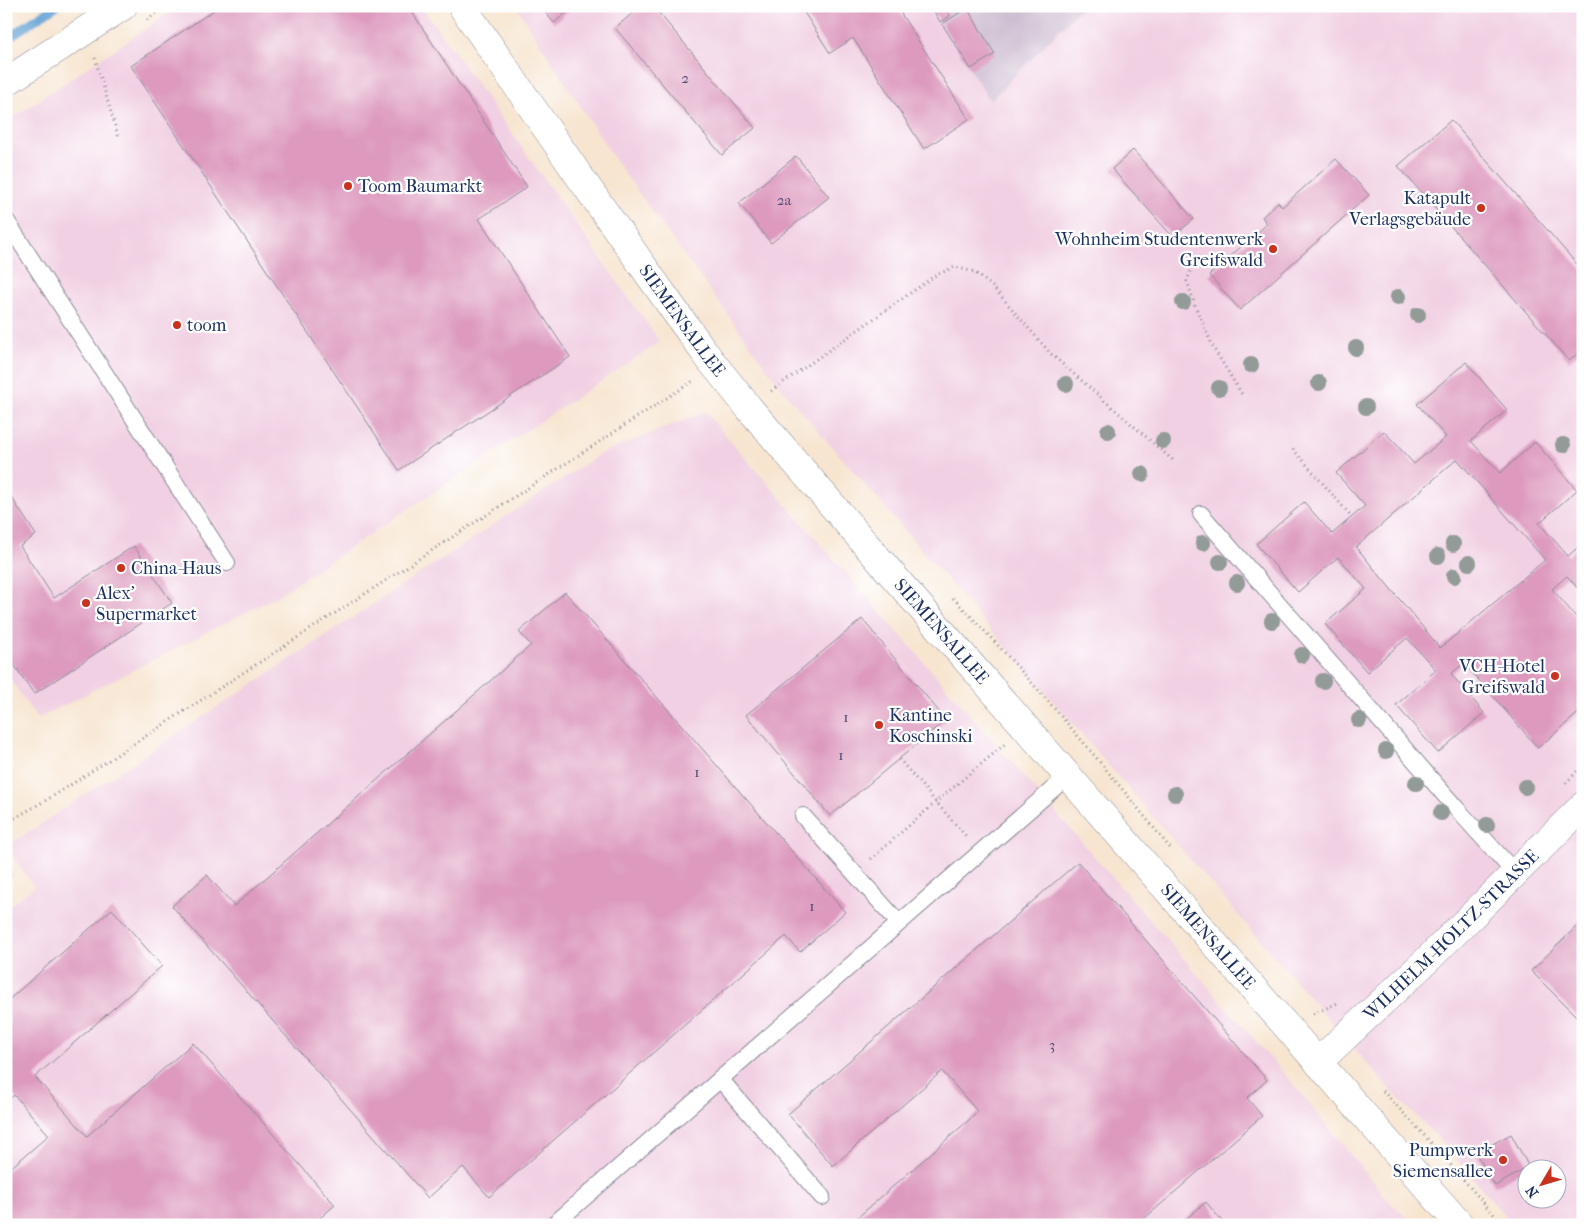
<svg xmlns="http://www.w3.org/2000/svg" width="1589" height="1231" viewBox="0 0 1589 1231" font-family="'IM FELL French Canon',serif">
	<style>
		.built { fill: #f1d0e3; fill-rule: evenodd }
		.industrial { fill: #cebed1 }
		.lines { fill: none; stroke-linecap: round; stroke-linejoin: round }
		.stream { stroke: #64a1d5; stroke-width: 9 }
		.building { fill: #dd9abe; fill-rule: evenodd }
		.service-casing { stroke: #898a97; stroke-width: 18 }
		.minor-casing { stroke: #898a97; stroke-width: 29 }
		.secondary-casing { stroke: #898a97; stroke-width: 29 }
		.path { stroke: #898a97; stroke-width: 3; stroke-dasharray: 1 4; stroke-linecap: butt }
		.service { stroke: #fff; stroke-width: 16 }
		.minor { stroke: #fff; stroke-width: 28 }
		.secondary { stroke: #fff; stroke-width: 28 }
		.tree { fill: #929b97 }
		.poi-dot { fill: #c8321e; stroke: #fff; stroke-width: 2 }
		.labels { text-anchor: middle; stroke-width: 4.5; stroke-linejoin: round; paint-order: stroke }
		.number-label { font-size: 15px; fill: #4c4a76 }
		.poi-label { font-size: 18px; fill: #1b2f5e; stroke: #fff; text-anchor: start }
		.street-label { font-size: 18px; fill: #1b2f5e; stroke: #fff }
	</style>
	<rect width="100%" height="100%" fill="#fff"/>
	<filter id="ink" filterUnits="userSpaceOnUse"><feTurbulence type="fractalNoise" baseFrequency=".02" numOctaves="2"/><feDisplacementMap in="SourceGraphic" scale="10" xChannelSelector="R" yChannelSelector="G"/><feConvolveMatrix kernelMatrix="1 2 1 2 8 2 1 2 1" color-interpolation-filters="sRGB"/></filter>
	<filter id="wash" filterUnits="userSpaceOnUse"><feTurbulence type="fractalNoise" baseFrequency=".0096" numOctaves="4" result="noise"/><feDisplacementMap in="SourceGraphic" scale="20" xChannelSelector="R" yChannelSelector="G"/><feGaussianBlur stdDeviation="1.12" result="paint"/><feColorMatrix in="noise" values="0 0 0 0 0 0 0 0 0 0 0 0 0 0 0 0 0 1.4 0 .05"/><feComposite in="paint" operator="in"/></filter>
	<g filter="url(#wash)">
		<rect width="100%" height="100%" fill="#f7e5d0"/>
		<path class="built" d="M180 6H421L660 342 274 598 37 719 6 672V122Z
			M516 6H1583V1225H1513L1438 1138 1391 1091 782 389 617 163ZM1526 1168H1556V1198H1526Z
			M705 412 1288 1078 1387 1199 1415 1225H6V908L34 887 6 847 602 453Z"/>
		<path class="industrial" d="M930 6H1083L990 101Z"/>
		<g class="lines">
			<path class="stream" d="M6 39 56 6
				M6 876 7 875"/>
		</g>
		<g id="blocks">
			<path class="building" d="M220 6H398L399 8 408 6 527 187 479 219 570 357 399 470 131 66Z
				M540 6H574L554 23Z
				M641 6H653L755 128 722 155 615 28Z
				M800 6H896L969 119 924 149 853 38 830 53Z
				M931 6H944L950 16 940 22Z
				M967 8 995 54 971 69 942 24Z
				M1451 120 1583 271V349L1569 361 1398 166Z
				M1133 150 1194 219 1173 237 1112 169Z
				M796 156 829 197 771 243 739 203Z
				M1336 159 1369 195 1240 310 1209 275 1267 224 1262 217 1278 202 1282 207Z
				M1466 362 1507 410 1471 441 1500 473 1535 442 1577 490 1539 523 1568 556 1583 543V594L1567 576 1552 589 1583 625V709L1538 748 1464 663 1451 674 1484 713 1438 753 1396 705 1436 670 1407 638 1367 672 1325 624 1366 589 1338 557 1298 592 1256 544 1304 502 1332 534 1365 506 1336 473 1384 431 1414 464 1446 437 1417 404ZM1457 459 1545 560 1440 648 1356 547Z
				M6 489 36 535 20 546 54 598 134 546 172 603 34 694 6 653Z
				M565 592 845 912 800 952 786 936 489 1197 463 1167 428 1198 172 906 207 875 234 906 531 645 519 632Z
				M862 619 946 720 830 816 746 715Z
				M1078 862 1267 1080 1247 1098 1262 1116 1137 1225H849L978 1112 942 1071 833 1166 788 1114Z
				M112 909 162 966 35 1077 87 1136 193 1043 335 1205 312 1225H6V1172L49 1135 14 1095 6 1103V1002Z
				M1583 920V1023L1531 971Z
				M1511 1134 1529 1167 1495 1186 1476 1153Z
				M1206 1202 1225 1225H1179L1200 1207Z"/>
		</g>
	</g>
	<g filter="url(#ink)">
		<use href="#blocks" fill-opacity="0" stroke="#898a97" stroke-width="1"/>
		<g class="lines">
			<defs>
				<path id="service" d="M6 220 227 563
					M1201 514 1456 808 1515 873
					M803 816 899 923
					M720 1079 822 1197
					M553 1225 1069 775"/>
				<g id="minor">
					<path id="s1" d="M462 6 582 180 679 317 711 361 749 408 868 547 1460 1225"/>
					<path id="s2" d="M1318 1062 1427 960 1583 806"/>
				</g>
				<path id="secondary" d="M6 82 123 6"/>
			</defs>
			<use href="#service" class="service-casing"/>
			<use href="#minor" class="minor-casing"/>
			<use href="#secondary" class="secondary-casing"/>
			<path class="path" d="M147 20 166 6
				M95 58 118 136
				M1194 262 1187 281 1196 308 1214 349 1243 396
				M771 391 936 275 955 267 974 272 992 286 1051 354 1175 462
				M1293 449 1352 517
				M953 598C1030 677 1101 762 1170 848
				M899 759 936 802 1005 744
				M1566 783 1583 765
				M6 823 55 795 693 381
				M871 859 936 802 966 836
				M1313 1014 1340 1002
				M1383 1091 1435 1147 1503 1225"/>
			<use href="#service" class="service"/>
			<use href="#minor" class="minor"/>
			<use href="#secondary" class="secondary"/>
		</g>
		<g class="tree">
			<circle cx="1398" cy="297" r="8"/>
			<circle cx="1183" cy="302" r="8"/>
			<circle cx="1418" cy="315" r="8"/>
			<circle cx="1356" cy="348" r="8"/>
			<circle cx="1251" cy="365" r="8"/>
			<circle cx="1319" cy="383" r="8"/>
			<circle cx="1066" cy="384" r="8"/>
			<circle cx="1219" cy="388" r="8"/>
			<circle cx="1366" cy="407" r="8"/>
			<circle cx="1108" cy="431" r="8"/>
			<circle cx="1163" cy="441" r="8"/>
			<circle cx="1563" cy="445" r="8"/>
			<circle cx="1142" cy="474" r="8"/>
			<circle cx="1203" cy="543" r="8"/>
			<circle cx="1453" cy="544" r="8"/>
			<circle cx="1438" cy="556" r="8"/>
			<circle cx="1220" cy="562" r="8"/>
			<circle cx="1469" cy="563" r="8"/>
			<circle cx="1454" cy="576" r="8"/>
			<circle cx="1237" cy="583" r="8"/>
			<circle cx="1272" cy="621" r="8"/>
			<circle cx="1302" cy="655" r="8"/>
			<circle cx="1323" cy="681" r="8"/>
			<circle cx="1359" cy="720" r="8"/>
			<circle cx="1386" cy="751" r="8"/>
			<circle cx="1416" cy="783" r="8"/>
			<circle cx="1525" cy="787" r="8"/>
			<circle cx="1175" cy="794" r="8"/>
			<circle cx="1441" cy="813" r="8"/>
			<circle cx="1487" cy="825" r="8"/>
		</g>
	</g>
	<g class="poi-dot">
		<circle cx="348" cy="186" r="5"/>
		<circle cx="1481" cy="208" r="5"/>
		<circle cx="1273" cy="249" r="5"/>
		<circle cx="177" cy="325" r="5"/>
		<circle cx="121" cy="568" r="5"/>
		<circle cx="86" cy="603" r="5"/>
		<circle cx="1555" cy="676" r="5"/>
		<circle cx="879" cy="725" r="5"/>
		<circle cx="1503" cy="1160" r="5"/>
	</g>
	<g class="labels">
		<g class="number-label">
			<text x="685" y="83">2</text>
			<text x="784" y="205">2a</text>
			<text x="846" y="722">1</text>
			<text x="841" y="760">1</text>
			<text x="697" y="777">1</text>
			<text x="812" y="911">1</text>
			<text x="1052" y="1050">3</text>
		</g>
		<g class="poi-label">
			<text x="358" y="192">Toom Baumarkt</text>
			<text x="1471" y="204" text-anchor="end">Katapult<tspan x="1471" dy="21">Verlagsgebäude</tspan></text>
			<text x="1263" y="245" text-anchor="end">Wohnheim Studentenwerk<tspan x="1263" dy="21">Greifswald</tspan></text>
			<text x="187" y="331">toom</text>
			<text x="131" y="574">China-Haus</text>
			<text x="96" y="599">Alex'<tspan x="96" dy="21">Supermarket</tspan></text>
			<text x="1545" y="672" text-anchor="end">VCH-Hotel<tspan x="1545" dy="21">Greifswald</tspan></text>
			<text x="889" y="721">Kantine<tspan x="889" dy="21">Koschinski</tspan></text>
			<text x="1493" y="1156" text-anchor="end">Pumpwerk<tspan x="1493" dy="21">Siemensallee</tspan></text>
		</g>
		<g class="street-label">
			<text dy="6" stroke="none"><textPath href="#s1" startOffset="384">SIEMENSALLEE</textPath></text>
			<text dy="6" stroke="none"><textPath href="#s1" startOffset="789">SIEMENSALLEE</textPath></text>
			<text dy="6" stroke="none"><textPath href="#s2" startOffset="184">WILHELM-HOLTZ-STRASSE</textPath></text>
			<text dy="6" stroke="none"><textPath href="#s1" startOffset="1194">SIEMENSALLEE</textPath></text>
		</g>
	</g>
	<rect width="1589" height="1231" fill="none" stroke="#fff" stroke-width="25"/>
	<g transform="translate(1542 1184) rotate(232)"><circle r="24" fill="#ffffff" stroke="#a4acbf"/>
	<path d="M0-4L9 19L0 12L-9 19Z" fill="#c8321e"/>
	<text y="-8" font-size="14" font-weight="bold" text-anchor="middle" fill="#1b2f5e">N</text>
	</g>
</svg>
